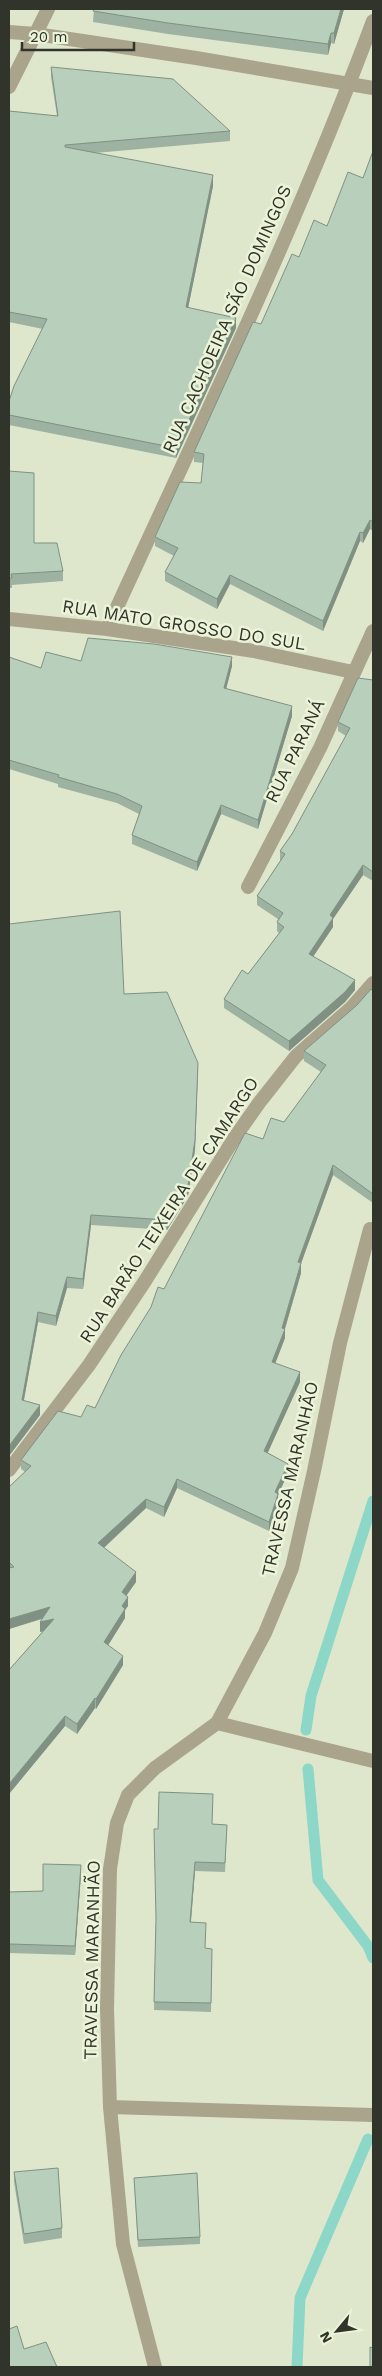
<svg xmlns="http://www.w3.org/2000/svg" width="382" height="2376" viewBox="0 0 382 2376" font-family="'Work Sans',sans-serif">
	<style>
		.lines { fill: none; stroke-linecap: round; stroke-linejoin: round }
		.stream { stroke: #8dd7c8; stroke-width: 11 }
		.minor { stroke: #aba48c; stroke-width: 14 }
		.wall { fill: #9db2a1 }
		.shaded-wall { fill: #809183 }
		.building { fill: #b7cfbb; stroke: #809183 }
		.labels { text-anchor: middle; stroke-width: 5; stroke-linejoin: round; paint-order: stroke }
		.street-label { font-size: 18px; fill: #31342a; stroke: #ebf4d9 }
	</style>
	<rect width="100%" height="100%" fill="#dee7cc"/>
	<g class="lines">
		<path class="stream" d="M306 1730 311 1696 373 1501
			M308 1769 318 1880 368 1946 373 1958
			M297 2367 300 2298 368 2139"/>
		<path class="minor" d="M9 32 36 34 196 58 373 88
			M9 87 48 9
			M9 619 107 629 254 651 353 672
			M107 629C199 428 296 228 373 21
			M248 887 320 748 373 631
			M9 1470 89 1365 145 1281 235 1137 259 1103 296 1056 351 1008 373 983
			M217 1723 373 1761
			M110 2107 373 2115
			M155 2367 123 2244 110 2107 107 2009 110 1869 117 1823 128 1795 155 1768 217 1723 265 1633 292 1568 314 1471 340 1343 370 1229"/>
	</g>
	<path class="wall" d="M94 9H344L334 44 331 43 328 55 168 34 93 22Z
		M51 67 230 131V141L95 153 213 186 188 308 236 328 176 458 9 425V401L43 329 9 322V111L57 116 51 77Z
		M373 151V531L370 529 363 543 360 541 323 631 230 584 217 609 165 581V572L174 556 155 546V537L201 483 203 463 194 462V452L261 324 299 257 327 226 363 178Z
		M9 471 34 543 63 571V581L12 585V588H9Z
		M9 657 41 668 81 661 232 666 226 689 292 716 258 829 221 814 197 871 132 844V835L139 814 117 803 58 787V784L9 769Z
		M373 680V881L363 875 333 919V927L313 956 355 990 345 1002 289 1051 224 1008V999L248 974 279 933 277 931V922L278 919 257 905V896L280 861V851L292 834 346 736 338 731V722Z
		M9 924 124 994 198 1073 195 1150 188 1196 167 1230 91 1225 83 1289 67 1288 56 1326 38 1322 24 1400 40 1415 9 1456Z
		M373 991V1203L333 1175 301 1263V1273L285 1329V1338L275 1363 300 1382 267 1453 288 1473 278 1495V1503L269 1531 177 1488 164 1517 146 1508 104 1548 136 1582 126 1595 128 1606 125 1610V1618L108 1645 123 1665 96 1709 95 1708 77 1734 65 1726 9 1794V1670L43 1631 40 1632 42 1619 9 1629V1487L25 1472 21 1469V1460L95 1408 164 1289 263 1139 284 1122 321 1072 304 1061V1051Z
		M212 1824 227 1825 225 1872 195 1871 191 1922 205 1948 212 1949 211 2012 154 2010 158 1829Z
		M81 1874 75 1955 9 1953V1892L43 1891Z
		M14 2172 62 2228V2238L24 2244 14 2182Z
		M134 2178 200 2237V2244L138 2247Z"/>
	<path class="shaded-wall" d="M341 9H344L334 44V33Z
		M331 33V43L328 55V44Z
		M213 175V186L186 318V307Z
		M236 318V328L176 458V448Z
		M370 520V529L363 543V533Z
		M360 532V541L323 631V621Z
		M230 575V584L217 609V599Z
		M232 657V666L224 697V688Z
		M292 706V716L258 829V820Z
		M221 805V814L197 871V862Z
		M363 865V875L333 919V927L309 963V954L330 915Z
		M355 980V990L345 1002 289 1051V1041Z
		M198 1063 195 1150 188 1196 167 1230V1220Z
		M333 1165V1175L298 1272V1262Z
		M91 1215V1225L83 1289V1279Z
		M301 1263V1273L283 1335 285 1329V1338L272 1372V1362Z
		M67 1277V1288L56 1326V1316Z
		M38 1312V1322L22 1410V1400Z
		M300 1372V1382L264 1461V1451Z
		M40 1405V1415L9 1456V1446Z
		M288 1464V1473L278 1495V1503L269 1531V1522L275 1492Z
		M177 1479V1488L164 1517V1507Z
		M146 1499V1508L98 1553V1543Z
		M136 1572V1582L122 1602V1592Z
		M128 1597V1606L125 1610V1618L104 1652V1642L122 1606Z
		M50 1607V1616L9 1629V1619Z
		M54 1619V1628L40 1632V1622Z
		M123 1656V1665L96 1709V1699Z
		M95 1698V1708L77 1734V1724Z
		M65 1716V1726L9 1794V1784Z
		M195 1862V1871L190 1931V1922Z
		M81 1865V1874L75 1955V1946Z"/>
	<path class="building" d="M94 9H341L334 33H331L328 44 168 23 93 11Z
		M51 67 173 79 230 131 65 145V147L213 175 186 307 236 318 176 448 9 415V401L14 386 47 319 9 312V111L58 116Z
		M373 151V522L370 520 363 533 360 532 323 621 230 575 217 599 165 572 178 548 155 537 180 482 201 483 204 454 194 452 253 322 261 324 292 254 299 257 314 220 327 226 348 172 363 178Z
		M9 471 34 473V543H57L63 571 11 574 12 578H9Z
		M88 638 154 644 232 657 224 688 292 706 258 820 221 805 197 862 132 835 142 806 117 794 58 777 59 775 9 760V657L41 668 46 652 81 661Z
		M358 678 373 680V872L363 865 330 915 333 918 309 954 355 980 345 992 289 1041 224 999 242 970 248 974 284 927 277 922 283 913 257 896 285 854 280 851 292 834 350 728 338 722Z
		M120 911 124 994 167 992 198 1063 195 1140 188 1186 167 1220 91 1215 83 1279 67 1277 56 1316 38 1312 22 1400 40 1405 9 1446V924Z
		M371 989 373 991V1194L333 1165 298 1262 301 1263 282 1328 285 1329 272 1362 300 1372 264 1451 288 1464 275 1492 278 1494 269 1522 177 1479 164 1507 146 1499 98 1543 136 1572 122 1592 128 1597 122 1606 125 1609 104 1642 123 1656 96 1699 95 1698 77 1724 65 1716 9 1784V1670L54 1619 40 1622 50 1607 9 1619V1568L14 1567 9 1562V1487L31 1466 21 1460 58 1411 81 1417 87 1405 95 1408 121 1355 151 1307 158 1287 164 1289 245 1133 263 1139 271 1118 284 1122 326 1065 304 1051 357 1005Z
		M159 1792 213 1794 212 1824 227 1825 225 1863 195 1862 190 1922 206 1923 205 1948 212 1949 211 2003 154 2002 156 1918 154 1829H158Z
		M43 1864 81 1865 75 1946 9 1944V1892L43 1891Z
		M58 2168 62 2228 24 2234 14 2172Z
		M197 2173 200 2237 138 2240 134 2178Z
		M17 2326 24 2349 46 2342 57 2367H9V2329Z
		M370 2347 373 2348V2367H370Z"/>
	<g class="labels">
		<g class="street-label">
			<text transform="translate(227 319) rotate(-66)" y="6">RUA CACHOEIRA SÃO DOMINGOS</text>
			<text transform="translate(184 625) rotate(9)" y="6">RUA MATO GROSSO DO SUL</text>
			<text transform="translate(295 751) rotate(-64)" y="6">RUA PARANÁ</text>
			<text transform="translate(169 1210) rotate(-57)" y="6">RUA BARÃO TEIXEIRA DE CAMARGO</text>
			<text transform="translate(290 1479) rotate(-77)" y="6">TRAVESSA MARANHÃO</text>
			<text transform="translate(92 1960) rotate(-89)" y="6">TRAVESSA MARANHÃO</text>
		</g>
	</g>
	<rect width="382" height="2376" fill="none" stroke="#31342a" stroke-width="20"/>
	<g transform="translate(337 2331) rotate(241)" stroke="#ebf4d9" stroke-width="4" paint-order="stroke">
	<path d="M0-4L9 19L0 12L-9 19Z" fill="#31342a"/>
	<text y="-8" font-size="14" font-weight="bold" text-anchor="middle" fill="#31342a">N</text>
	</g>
	<path d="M22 42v8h112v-8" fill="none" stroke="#31342a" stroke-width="2.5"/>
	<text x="30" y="42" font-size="15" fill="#31342a" stroke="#ebf4d9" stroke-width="4" paint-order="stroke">20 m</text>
</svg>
